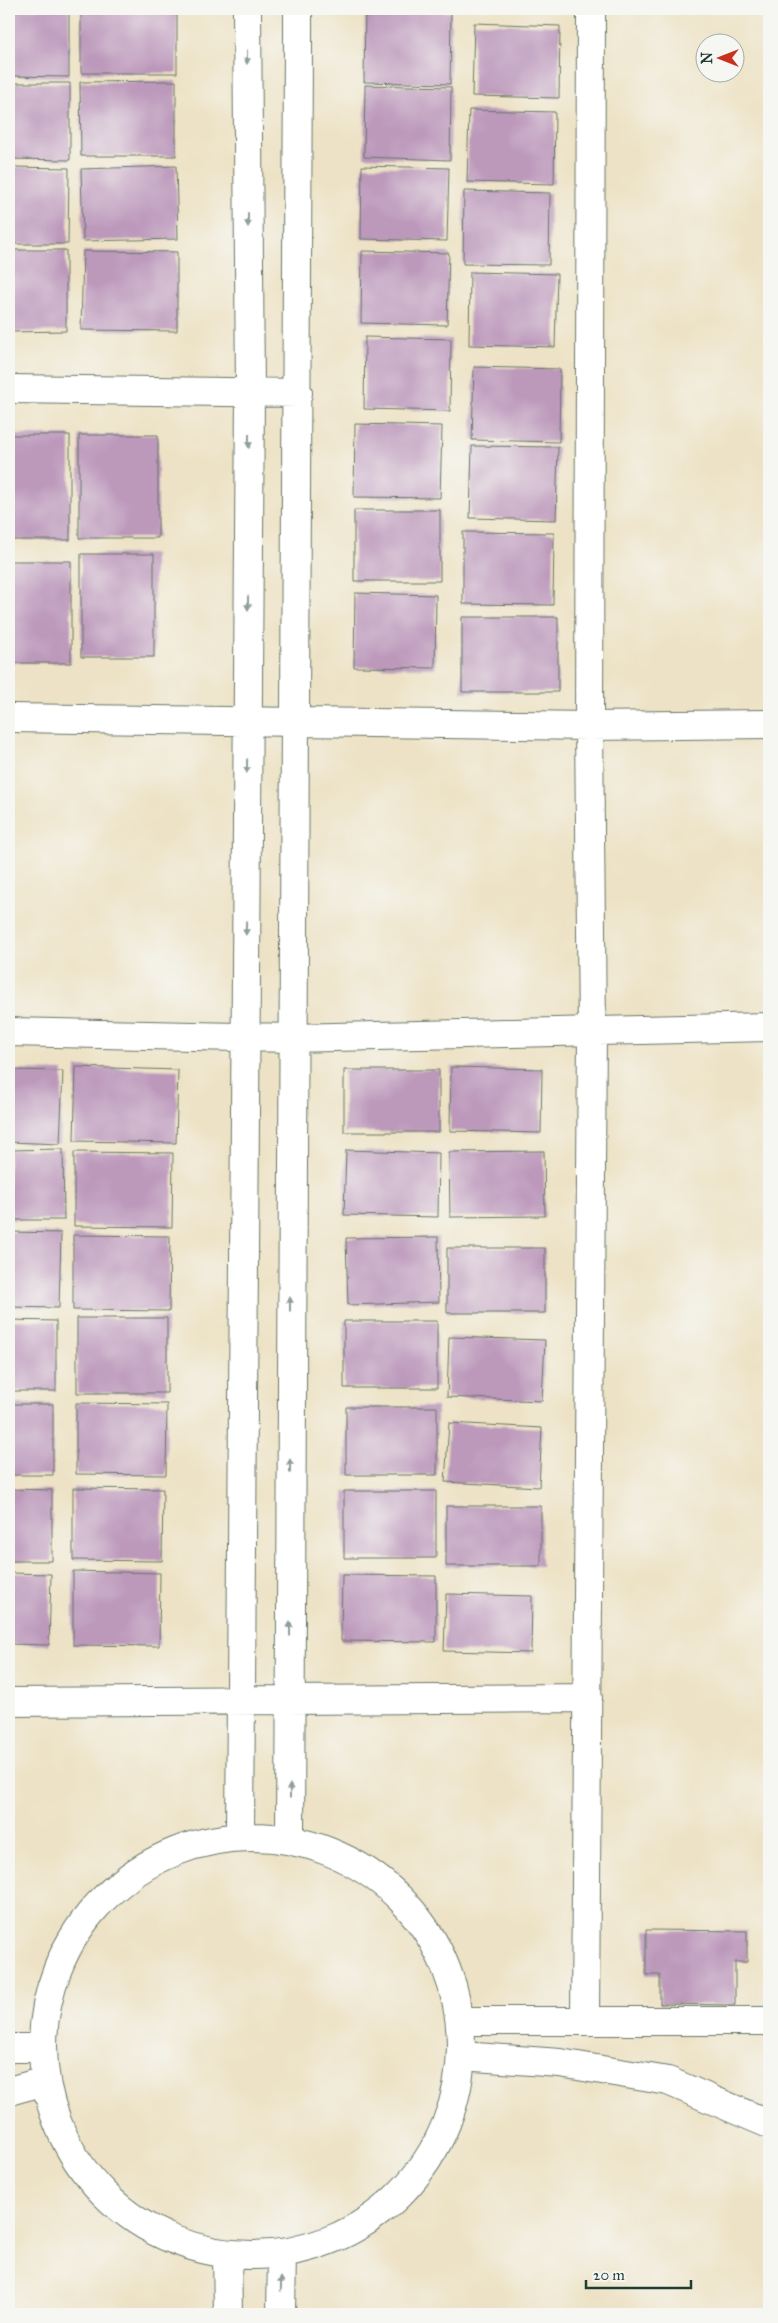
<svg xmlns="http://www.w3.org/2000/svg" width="778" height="2323" viewBox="0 0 778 2323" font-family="'IM FELL Great Primer',serif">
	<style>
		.building { fill: #bc98bb }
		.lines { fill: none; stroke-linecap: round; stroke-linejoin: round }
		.street-casing { stroke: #677767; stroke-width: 30 }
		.street { stroke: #fff; stroke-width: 28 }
		.oneway { fill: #8f9e9a }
	</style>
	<rect width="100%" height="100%" fill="#f6f6f2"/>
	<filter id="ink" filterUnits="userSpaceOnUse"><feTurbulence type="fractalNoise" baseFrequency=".02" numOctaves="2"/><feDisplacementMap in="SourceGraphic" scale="10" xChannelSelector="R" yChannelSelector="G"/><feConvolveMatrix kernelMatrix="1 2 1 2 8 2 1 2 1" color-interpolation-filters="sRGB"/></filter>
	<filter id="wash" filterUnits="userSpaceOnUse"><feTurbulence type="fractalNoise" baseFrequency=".0096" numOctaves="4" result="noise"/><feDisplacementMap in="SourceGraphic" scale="20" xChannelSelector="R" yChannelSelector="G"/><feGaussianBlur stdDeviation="1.12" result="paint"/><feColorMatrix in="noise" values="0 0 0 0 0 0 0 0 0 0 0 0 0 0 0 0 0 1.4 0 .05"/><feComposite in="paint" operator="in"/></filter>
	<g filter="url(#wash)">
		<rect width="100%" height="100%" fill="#ede2c5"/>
		<g id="blocks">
			<path class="building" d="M9 9H69V77L9 76Z
				M81 9H177V73H81Z
				M365 10 451 12 450 84 364 82Z
				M474 23 560 26 559 98 472 96Z
				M176 81V156H81L80 82Z
				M9 83H70V160L9 159Z
				M365 85 451 87 450 160 364 157Z
				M469 110 555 112 554 184 467 182Z
				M176 166 178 239 83 241 81 169Z
				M362 166 449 168 447 241 361 239Z
				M9 167 69 168 68 244H9Z
				M464 191 550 193 549 265 463 264Z
				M9 250H66V331L9 332Z
				M83 251 177 252V331L81 330Z
				M362 251 449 253 447 325 361 323Z
				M470 272 557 274 555 347 469 345Z
				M365 337 451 339 450 411 364 409Z
				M474 367 560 369 559 442 472 440Z
				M355 424 442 426 440 498 354 497Z
				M9 435H70V540H9Z
				M79 435H158V538H79Z
				M472 446 558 447 556 520 470 518Z
				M354 510H440V581H354Z
				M463 532 554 533 553 605 463 604Z
				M81 554H154V657H81Z
				M9 561H71V663H9Z
				M355 593 436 595 435 668 354 667Z
				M462 617H558V692H462Z
				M76 1067 178 1070 176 1143 74 1141Z
				M451 1067 542 1069 541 1133 450 1131Z
				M9 1070 63 1071 60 1144 9 1142Z
				M344 1070H439V1132H344Z
				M63 1149 64 1220H9V1150Z
				M346 1150 439 1153 438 1217 344 1215Z
				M544 1151 545 1216 450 1217 449 1152Z
				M74 1152 173 1153 172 1227 74 1226Z
				M9 1232 61 1233 59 1308 9 1307Z
				M73 1235 170 1236 169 1311 73 1310Z
				M438 1237 439 1302 348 1305 346 1238Z
				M447 1248H545V1313H447Z
				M77 1318H167V1393H77Z
				M9 1320 56 1321V1391H9Z
				M344 1321H437V1388H344Z
				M449 1337 545 1340 542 1401 447 1397Z
				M76 1403 167 1404 166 1475 76 1474Z
				M9 1404H53V1475H9Z
				M346 1407H437V1475H346Z
				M449 1423 542 1428 539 1487 445 1482Z
				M73 1488 163 1489 162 1561 73 1560Z
				M9 1489 52 1490V1561H9Z
				M344 1491H436V1558H344Z
				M446 1506H541V1566H446Z
				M73 1571 160 1573 159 1646 73 1645Z
				M9 1573 51 1574 49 1645 9 1644Z
				M342 1575 436 1576V1642L341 1641Z
				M446 1594 532 1596 531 1653 444 1651Z
				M646 1930 747 1931V1962H735V2005L660 2004V1975H646Z"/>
		</g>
	</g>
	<g filter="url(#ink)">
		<use href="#blocks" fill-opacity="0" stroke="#677767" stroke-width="1"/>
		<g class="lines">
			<defs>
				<path id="street" d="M9 389 298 393
					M9 718 589 726 769 724
					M9 1032 291 1038 769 1027
					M9 1702 588 1698
					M240 1836 250 392 247 9
					M43 2046a209 209 0 1 1 418 0a209 209 0 1 1-418 0Z
					M290 1840C288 1229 299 619 298 9
					M585 2020 592 1031 589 726 591 9
					M460 2021H769
					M9 2048H42
					M461 2056 560 2063 668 2081 769 2124
					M9 2091 45 2081
					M227 2254 228 2314
					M281 2314 282 2254"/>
			</defs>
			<use href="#street" class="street-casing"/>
			<use href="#street" class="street"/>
		</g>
		<defs><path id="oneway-solid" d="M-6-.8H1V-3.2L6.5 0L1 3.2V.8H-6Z" transform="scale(1.25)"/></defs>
		<g class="oneway">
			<use href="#oneway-solid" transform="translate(247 57) rotate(90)"/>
			<use href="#oneway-solid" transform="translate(248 220) rotate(90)"/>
			<use href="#oneway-solid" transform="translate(249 441) rotate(90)"/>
			<use href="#oneway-solid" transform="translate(248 603) rotate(90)"/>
			<use href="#oneway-solid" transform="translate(247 766) rotate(91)"/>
			<use href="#oneway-solid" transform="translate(246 928) rotate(91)"/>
			<use href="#oneway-solid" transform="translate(290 1304) rotate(-90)"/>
			<use href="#oneway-solid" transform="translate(290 1466) rotate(-90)"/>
			<use href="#oneway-solid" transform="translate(290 1629) rotate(-90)"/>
			<use href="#oneway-solid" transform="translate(290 1791) rotate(-90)"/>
			<use href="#oneway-solid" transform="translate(281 2284) rotate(-89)"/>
		</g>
	</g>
	<rect width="778" height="2323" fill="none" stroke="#f6f6f2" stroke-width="30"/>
	<g transform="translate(720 58) rotate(270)"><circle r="24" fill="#f6f6f2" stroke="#a0aca6"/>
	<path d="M0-4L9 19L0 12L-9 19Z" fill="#c8321e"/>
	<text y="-8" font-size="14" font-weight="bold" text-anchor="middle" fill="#1f3d34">N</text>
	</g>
	<path d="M586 2280v8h105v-8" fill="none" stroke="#1f3d34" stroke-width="2.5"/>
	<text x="593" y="2280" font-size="15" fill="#1f3d34" stroke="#f6f6f2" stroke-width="4" paint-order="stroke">20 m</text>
</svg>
